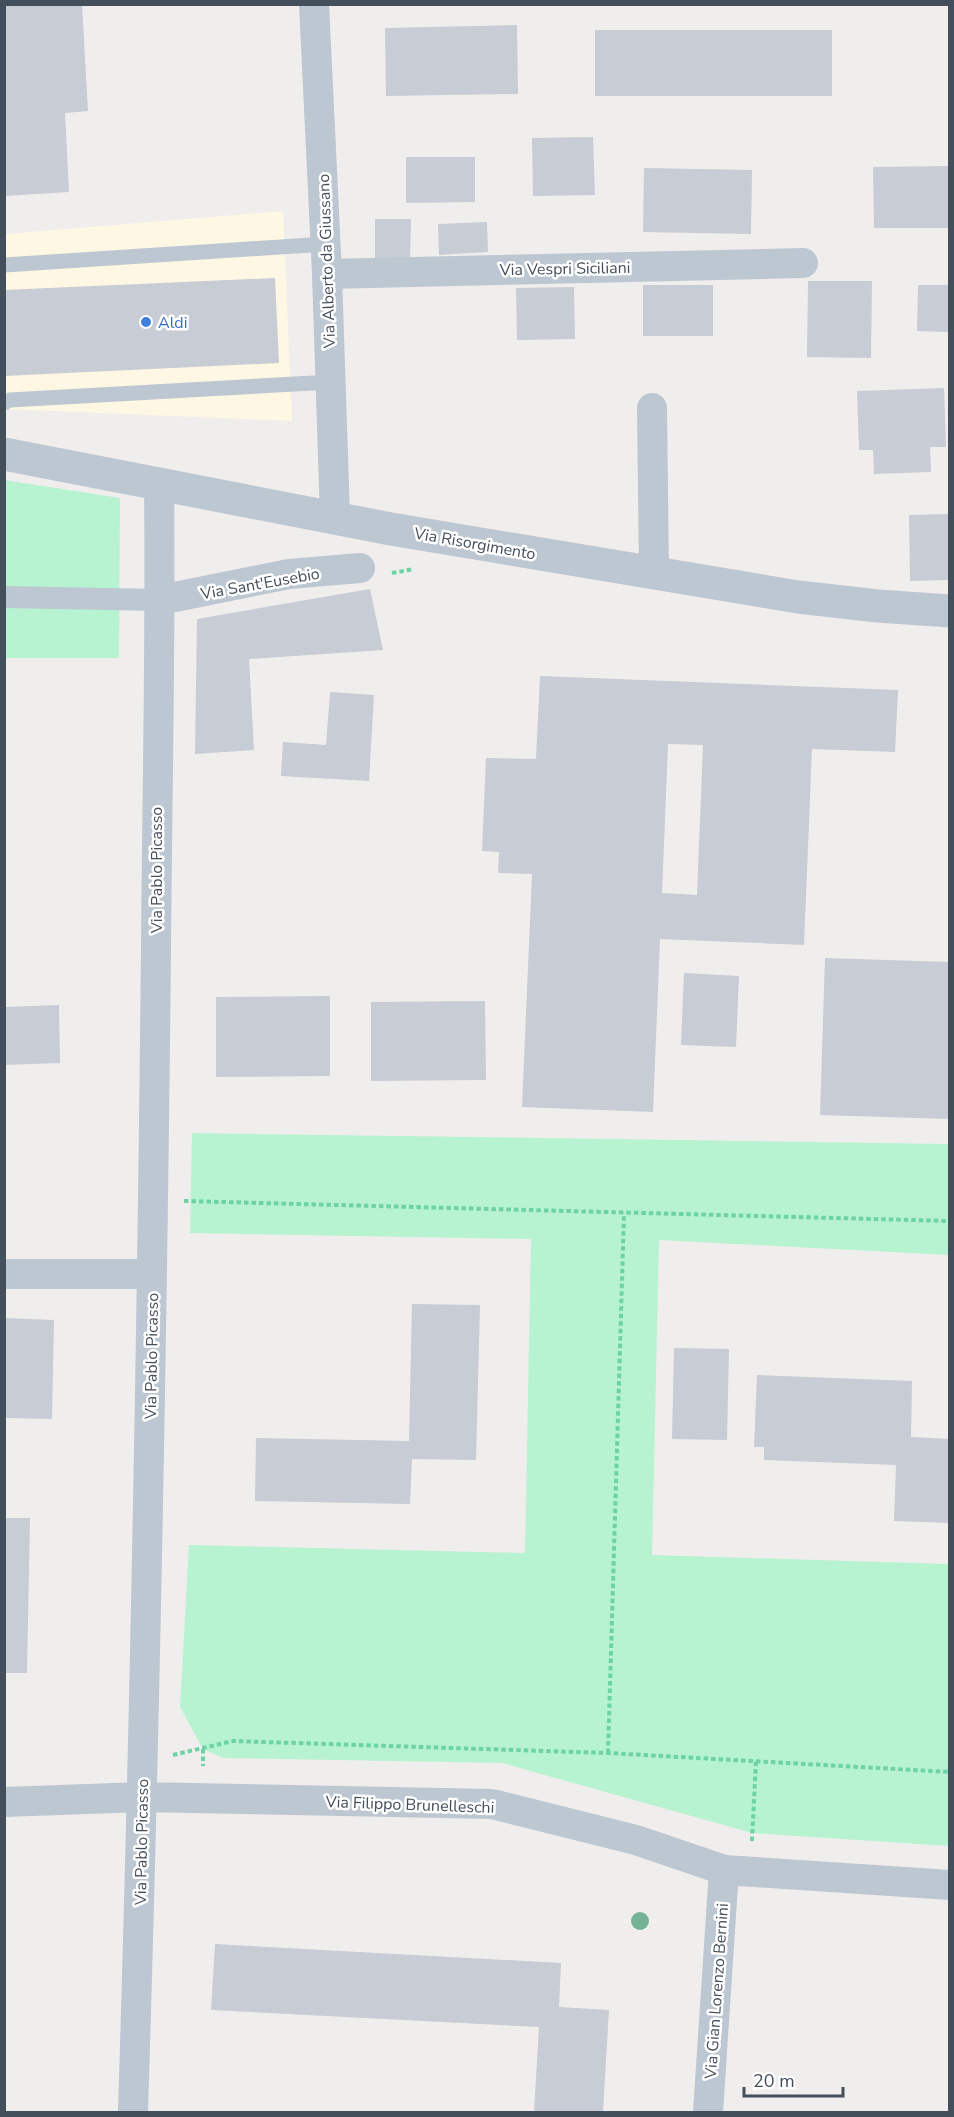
<svg xmlns="http://www.w3.org/2000/svg" width="954" height="2117" viewBox="0 0 954 2117" font-family="'Nunito Sans',sans-serif">
	<style>
		.commercial { fill: #fdf7e4 }
		.green { fill: #b7f3d1 }
		.building { fill: #c8ccd4; fill-rule: evenodd }
		.lines { fill: none; stroke-linecap: round; stroke-linejoin: round }
		.path { stroke: #6cd3a5; stroke-width: 4; stroke-dasharray: 4.5 3; stroke-linecap: butt }
		.service { stroke: #bcc7d1; stroke-width: 15 }
		.pedestrian { stroke: #bcc7d1; stroke-width: 22 }
		.minor { stroke: #bcc7d1; stroke-width: 30 }
		.tertiary { stroke: #bcc7d1; stroke-width: 33 }
		.tree { fill: #74b396 }
		.shop-dot { fill: #3f7fe0; stroke: #fff; stroke-width: 2 }
		.labels { text-anchor: middle; stroke-width: 5; stroke-linejoin: round; paint-order: stroke }
		.street-label { font-size: 16px; fill: #444f5c; stroke: #fff }
		.shop-label { font-size: 16px; fill: #366cbe; stroke: #fff; text-anchor: start }
	</style>
	<rect width="100%" height="100%" fill="#f0eded"/>
	<path class="commercial" d="M283 211 292 421 5 409V234Z"/>
	<path class="green" d="M4 480 120 498 119 658H5Z
		M192 1133 949 1144V1255L659 1240 652 1555 949 1564V1846L752 1833 502 1763 223 1758 203 1749 180 1707 189 1545 525 1553 531 1239 190 1233Z"/>
	<path class="building" d="M4 4H82L88 111 65 113 69 192 4 196Z
		M517 25 518 94 386 96 385 28Z
		M595 30H832V96H595Z
		M593 137 595 195 533 196 532 138Z
		M406 157H475V202L406 203Z
		M950 166V228H874L873 167Z
		M644 168 752 170 751 234 643 232Z
		M375 219H411L410 260 375 259Z
		M487 222 488 252 439 255 438 224Z
		M275 278 279 363 4 376V290Z
		M808 281H872L871 358 807 357Z
		M643 285H713V336H643Z
		M918 285H950V332L917 331Z
		M574 287 575 339 517 340 516 288Z
		M944 388 946 447H930L931 472 874 474 873 450H859L857 391Z
		M950 514V580L910 581 909 515Z
		M370 589 383 650 249 659 254 750 195 754 197 619Z
		M540 676 898 690 895 752 812 749 804 945 660 939 653 1112 522 1107 532 874 498 873 499 852 482 851 486 758 536 759ZM668 744 703 745 697 895 662 893Z
		M330 692 374 695 369 781 281 776 283 742 326 745Z
		M825 958 950 962V1119L820 1115Z
		M684 973 739 976 736 1047 681 1045Z
		M330 996V1076L216 1077V997Z
		M485 1001 486 1080 371 1081V1002Z
		M59 1005 60 1063 4 1065V1007Z
		M412 1304 480 1305 476 1460 412 1459 410 1504 255 1501 256 1438 409 1441Z
		M4 1318 54 1320 52 1419 4 1418Z
		M674 1348 729 1349 727 1440 672 1439Z
		M757 1375 912 1381 911 1437 950 1439V1523L894 1521 896 1465 764 1460V1447H754Z
		M4 1518H30L27 1673H4Z
		M215 1944 561 1963 559 2007 609 2010 603 2112H534L539 2027 211 2010Z"/>
	<g class="lines">
		<path class="path" d="M392 573 414 569
			M184 1201 950 1221
			M203 1749V1766
			M608 1753 624 1213
			M173 1755 233 1741 608 1753 950 1772
			M752 1841 756 1761"/>
		<path class="service" d="M4 265 326 244
			M4 403 10 400 331 382"/>
		<path class="pedestrian" d="M4 597 160 600"/>
		<path class="minor" d="M314 4 327 274 335 517
			M327 274 803 263
			M652 408 654 572
			M160 600 289 574 360 568
			M4 1274H152
			M4 1802 142 1797 492 1804 636 1840 724 1870 950 1885
			M133 2112C145 1725 152 1338 156 950 157 795 161 639 159 484
			M708 2112 724 1870"/>
		<path class="tertiary" d="M4 454 391 529 798 597 878 606 950 611"/>
	</g>
	<circle class="tree" cx="640" cy="1921" r="9"/>
	<circle class="shop-dot" cx="146" cy="322" r="6"/>
	<g class="labels">
		<g class="street-label">
			<text transform="translate(326 261) rotate(-92)" y="6">Via Alberto da Giussano</text>
			<text transform="translate(565 268) rotate(-1)" y="6">Via Vespri Siciliani</text>
			<text transform="translate(475 543) rotate(10)" y="6">Via Risorgimento</text>
			<text transform="translate(260 583) rotate(-10)" y="6">Via Sant'Eusebio</text>
			<text transform="translate(156 870) rotate(-90)" y="6">Via Pablo Picasso</text>
			<text transform="translate(151 1356) rotate(-89)" y="6">Via Pablo Picasso</text>
			<text transform="translate(410 1804) rotate(2)" y="6">Via Filippo Brunelleschi</text>
			<text transform="translate(141 1842) rotate(-89)" y="6">Via Pablo Picasso</text>
			<text transform="translate(716 1991) rotate(-86)" y="6">Via Gian Lorenzo Bernini</text>
		</g>
		<g class="shop-label">
			<text x="158" y="328">Aldi</text>
		</g>
	</g>
	<rect width="954" height="2117" fill="none" stroke="#444f5c" stroke-width="12"/>
	<path d="M744 2087v9h99v-9" fill="none" stroke="#444f5c" stroke-width="3"/>
	<text x="753" y="2087" font-size="18" fill="#444f5c" stroke="#ffffff" stroke-width="4.5" paint-order="stroke">20 m</text>
</svg>
